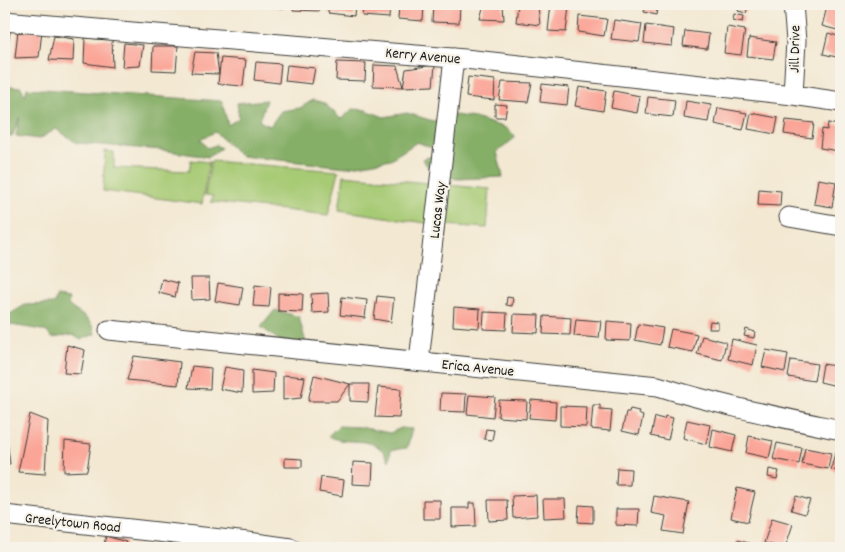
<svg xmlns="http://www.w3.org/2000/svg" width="845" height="552" viewBox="0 0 845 552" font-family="Dekko,sans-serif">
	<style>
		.green { fill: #a7ca74; stroke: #627348 }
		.forest { fill: #85ae66; stroke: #506541 }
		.building { fill: #faa597 }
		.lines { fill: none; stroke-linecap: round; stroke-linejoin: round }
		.minor-casing { stroke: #3c3b37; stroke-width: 21 }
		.minor { stroke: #fff; stroke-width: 19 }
		.labels { text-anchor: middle; stroke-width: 4.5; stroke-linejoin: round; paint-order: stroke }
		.street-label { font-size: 15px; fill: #1c1c1c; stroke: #f7f3e8 }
	</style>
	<rect width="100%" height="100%" fill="#f7f3e8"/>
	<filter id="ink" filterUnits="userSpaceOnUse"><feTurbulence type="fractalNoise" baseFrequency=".02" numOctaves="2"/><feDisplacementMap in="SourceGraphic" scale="10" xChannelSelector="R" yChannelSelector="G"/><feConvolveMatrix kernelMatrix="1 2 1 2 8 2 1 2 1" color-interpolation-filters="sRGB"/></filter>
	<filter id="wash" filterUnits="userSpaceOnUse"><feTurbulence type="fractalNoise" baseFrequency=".0096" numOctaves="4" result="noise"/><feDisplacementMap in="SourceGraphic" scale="20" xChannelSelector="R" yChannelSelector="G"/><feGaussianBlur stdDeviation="1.12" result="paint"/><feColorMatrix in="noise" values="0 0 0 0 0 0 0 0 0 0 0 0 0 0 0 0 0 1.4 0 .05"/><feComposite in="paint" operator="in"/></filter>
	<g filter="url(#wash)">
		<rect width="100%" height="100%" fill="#f3e8d2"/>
		<path class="green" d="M105 151 114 152V168L189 171 191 160 209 162 202 204 103 191Z
			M211 161 339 171 328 215 211 202 213 196 205 195Z
			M344 175 490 189 487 228 432 224 339 210Z"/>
		<path class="forest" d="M4 86 21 87 25 96 27 88 222 101 228 125 239 118 237 103 266 100 259 121 270 126 281 111 300 108 313 100 324 103 341 119 353 109 366 110 384 117 407 113 433 121 455 115 474 118 506 128 516 137 497 152 503 177 457 179 431 171 422 159 436 155 435 149 417 142 391 159 347 167 241 156 215 132 200 139 207 148 216 145 221 148 208 157 162 150 77 143 56 129 39 139 16 136 20 117 12 137 4 136Z
			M56 297 69 299 68 305C81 316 91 317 95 334L81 340 73 335 52 338 47 332 37 329 4 324V315L10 314 25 305 54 304Z
			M275 310 299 317 306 343 280 341 261 327Z
			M338 426 359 427 390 433 401 428 412 429 407 448 391 450 389 461C376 431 350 448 328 436Z"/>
		<g id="blocks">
			<path class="building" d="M258 4H285L284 8 258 6Z
				M294 4H320V11L293 10Z
				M329 4H355L354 16 328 13Z
				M364 4H390L389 18 362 16Z
				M399 4H424L423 21 398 19Z
				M433 4 460 5 459 23 432 22Z
				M484 4H503L504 20 480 19Z
				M518 4 538 6 540 25 516 22Z
				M551 4 569 6 566 32 548 31Z
				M646 4H658L656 15 644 12Z
				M740 4H749L746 13 738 11Z
				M827 7 841 10V31L822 26Z
				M734 14 744 16 743 22 733 20Z
				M579 16 607 19 604 36 578 32Z
				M614 20 642 24 639 42 611 39Z
				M646 25 674 29 672 46 644 43Z
				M727 27 745 30 741 55 724 53Z
				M18 30 42 31 39 57 15 58Z
				M4 31 10 32 6 55H4Z
				M685 31 709 34 707 49 683 46Z
				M828 33 841 37V58L823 54Z
				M54 36 74 39 73 61 49 60Z
				M85 38 112 40 113 67 84 63Z
				M749 38 776 42 773 59 747 56Z
				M124 43 143 45 140 66 122 67Z
				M153 46H178L176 71 152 70Z
				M195 52 216 53 219 74 221 58 246 60 243 86 218 84 219 74 191 73Z
				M256 62 281 64 279 83 254 80Z
				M337 62 366 63 365 81 336 80Z
				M287 65 315 68 312 84 285 81Z
				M374 65 397 66 403 87 406 69 435 65 433 86 403 87 373 86Z
				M468 77 495 80 494 100 466 97Z
				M502 82 532 83 528 102 499 100Z
				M542 84 569 87 567 105 540 102Z
				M579 87 606 91 603 111 575 106Z
				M614 91 640 96 637 113 611 108Z
				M648 97 675 100 673 117 646 114Z
				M686 101 711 105 708 122 684 118Z
				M495 104 507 105 505 117H495Z
				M718 108 747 113 743 130 715 124Z
				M751 113 778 118 775 134 748 129Z
				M786 120 814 123 812 138 784 134Z
				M828 123 841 125 839 151 820 148 822 129 827 130Z
				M818 179 836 182 832 207 814 204Z
				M759 189 781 191 780 206 758 205Z
				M191 278H209L210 299 192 300Z
				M162 279 178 283 175 297 159 293Z
				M218 283 243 287 240 305 215 301Z
				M255 285 271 287 269 307 253 306Z
				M278 293 303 294 302 312 278 311Z
				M328 293 329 312 312 313 311 294Z
				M377 296 394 298 391 322 374 319Z
				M342 297 367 300 365 318 340 315Z
				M507 297 513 298 512 306 506 305Z
				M454 307 480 309 479 328 453 326Z
				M484 312 507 313 506 330 483 329Z
				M514 314 539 315 538 333 513 332Z
				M544 316 571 318 570 335 543 334Z
				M576 319 601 321 599 338 574 336Z
				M607 321 631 323 630 341 606 340Z
				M710 321 718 322V329H709Z
				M638 324 663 328 660 345 635 340Z
				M671 329 697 334 693 352 667 347Z
				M746 329 755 332 754 338 744 336Z
				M702 336 726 342 722 360 697 354Z
				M732 339 757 345 753 365 728 359Z
				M67 345 85 350 81 374 64 373Z
				M766 350 788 354 785 372 762 367Z
				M134 356 180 362 178 385 127 380Z
				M791 360 817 364 814 381 788 377Z
				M823 364 841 367V387L820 382Z
				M192 366 211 368 210 389 188 388Z
				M225 367 243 370 242 393 220 389Z
				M252 370 274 373 273 393 252 394Z
				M283 375 305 377 301 398 283 400Z
				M314 375 350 384H369L368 402 350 401V384L337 401H308Z
				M378 387 401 389 399 418 375 417Z
				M441 393 466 394 465 412 440 411Z
				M469 395 495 397 493 417 467 414Z
				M499 400 527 401 526 419 498 417Z
				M531 400 556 402 555 420 529 418Z
				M593 405H600V409L612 410 610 431 591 429Z
				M560 406 587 407 586 427 560 426Z
				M630 409 639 411 638 414 643 416 639 435 622 431 626 412H629Z
				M30 414 48 421 45 474 18 472Z
				M665 416 673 418 668 440 651 436 655 417 664 419Z
				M687 420 710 425 706 444 683 438Z
				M486 429 494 430 492 440 484 439Z
				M713 429 736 435 732 452 710 447Z
				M749 436 773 441 769 458 746 453Z
				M7 440 10 464 4 465V441Z
				M65 441 91 444 87 471 64 472Z
				M777 443 802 448 799 464 773 459Z
				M805 448 831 453 828 469 802 464Z
				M835 453 841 455V472L831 469Z
				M285 458 302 459V467H285Z
				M353 462 373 463 372 485 352 484Z
				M617 468 631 469 630 485H616Z
				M769 469 779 471 777 479 768 477Z
				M321 477 344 480 342 496 319 492Z
				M737 488 755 492 748 522 731 518Z
				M536 495 537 516 513 518 512 496Z
				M654 496 689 502 683 534 663 531 666 516 651 513Z
				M796 496 810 500 805 514 791 510Z
				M543 499H565L566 517 544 518Z
				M423 500H440V519H423Z
				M488 500H507L508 520 489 521Z
				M469 503H475L476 526 452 527V508H469Z
				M579 505 593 506V523L578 522Z
				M616 509H639L638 526 616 525Z
				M772 518 793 524 785 548 764 543Z
				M4 524H8L6 548H4Z
				M106 536 126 542 124 548H103Z
				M737 540 752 544 751 548H735Z"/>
		</g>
	</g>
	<g filter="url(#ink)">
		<use href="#blocks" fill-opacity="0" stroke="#3c3b37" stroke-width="1"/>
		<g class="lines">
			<defs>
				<path id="minor" d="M4 21 132 32 465 59 793 95 841 102
					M793 95 796 41 793 4
					M789 217 841 226
					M109 330 658 386C718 405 779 417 841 430
					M419 361 454 58
					M4 515 248 542 291 548"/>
			</defs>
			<use href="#minor" class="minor-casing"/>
			<use href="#minor" class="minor"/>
		</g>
	</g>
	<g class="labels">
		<g class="street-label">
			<text transform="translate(794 49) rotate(-89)" y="5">Jill Drive</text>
			<text transform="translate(423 55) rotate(5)" y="5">Kerry Avenue</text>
			<text transform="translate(437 210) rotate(-83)" y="5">Lucas Way</text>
			<text transform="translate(478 367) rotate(6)" y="5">Erica Avenue</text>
			<text transform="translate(73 522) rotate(6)" y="5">Greelytown Road</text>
		</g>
	</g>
	<rect width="845" height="552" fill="none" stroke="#f7f3e8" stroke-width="20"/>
</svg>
